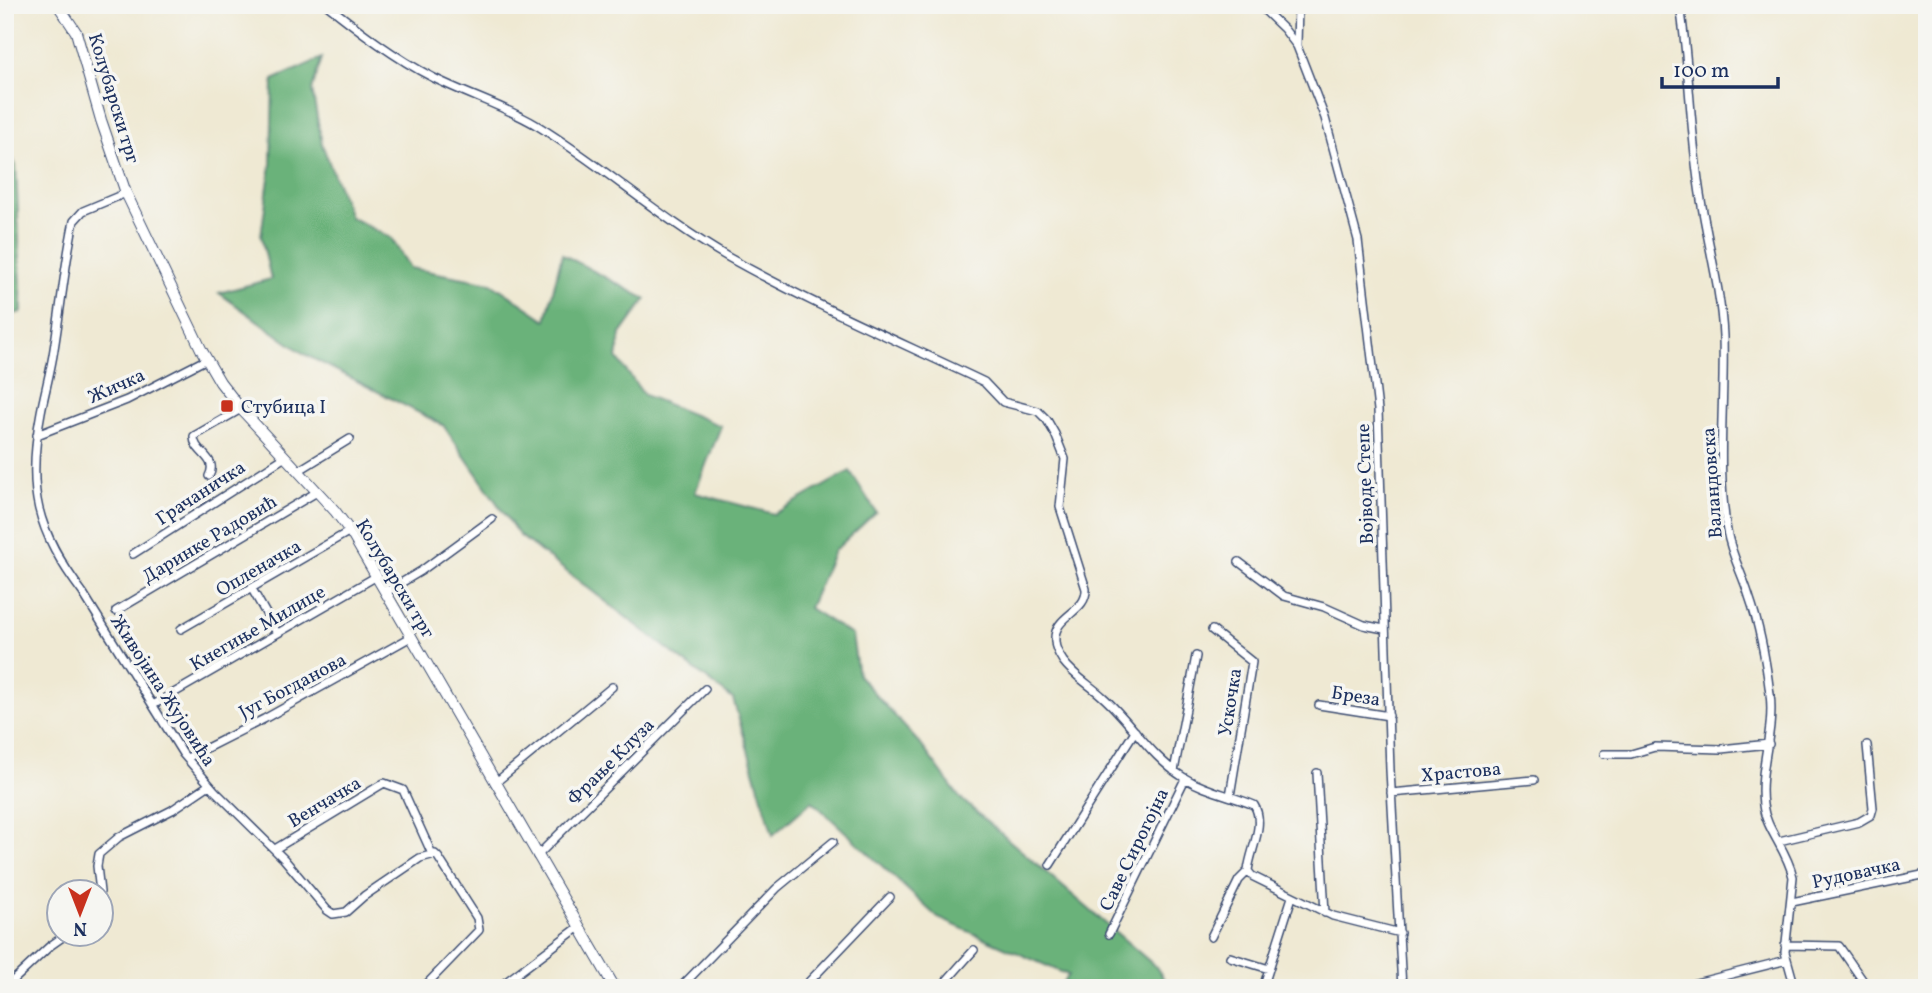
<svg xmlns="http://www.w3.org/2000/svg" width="1932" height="993" viewBox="0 0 1932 993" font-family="Vollkorn,serif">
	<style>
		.forest { fill: #6bb27a; stroke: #43706c; stroke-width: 2 }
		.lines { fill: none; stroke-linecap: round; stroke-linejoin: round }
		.street-casing { stroke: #3b4b70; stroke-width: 10 }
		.secondary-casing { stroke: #3b4b70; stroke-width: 12 }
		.street { stroke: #fff; stroke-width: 7 }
		.secondary { stroke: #fff; stroke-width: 10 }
		.poi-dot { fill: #c8321e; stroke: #f6f6f2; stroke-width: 2.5 }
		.labels { text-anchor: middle; stroke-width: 7; stroke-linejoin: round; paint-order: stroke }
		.street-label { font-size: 19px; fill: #1b2f5e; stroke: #f6f6f2 }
		.poi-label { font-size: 19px; fill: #1b2f5e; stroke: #f6f6f2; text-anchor: start }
	</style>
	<rect width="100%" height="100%" fill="#f6f6f2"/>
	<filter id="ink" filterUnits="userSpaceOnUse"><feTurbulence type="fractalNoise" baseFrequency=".0143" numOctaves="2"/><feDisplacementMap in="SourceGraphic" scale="14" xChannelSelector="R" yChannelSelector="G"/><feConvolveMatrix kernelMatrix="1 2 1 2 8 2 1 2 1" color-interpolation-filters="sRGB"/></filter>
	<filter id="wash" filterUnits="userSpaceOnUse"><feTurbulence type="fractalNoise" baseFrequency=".00686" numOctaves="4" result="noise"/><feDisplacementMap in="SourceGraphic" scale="28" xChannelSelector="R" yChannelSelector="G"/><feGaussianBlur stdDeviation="1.57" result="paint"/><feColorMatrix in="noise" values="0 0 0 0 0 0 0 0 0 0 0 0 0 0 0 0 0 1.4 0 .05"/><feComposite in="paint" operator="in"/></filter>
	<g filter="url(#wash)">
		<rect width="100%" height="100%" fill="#efe9d3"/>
		<path class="forest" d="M322 58 312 90 322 144 350 217 391 238 410 268 491 283 546 320 562 254 646 299 621 334 617 358 644 395 721 426 695 493 774 514 850 471 876 512 834 551 809 608 852 635 858 675 921 745 960 798 1156 967 1170 988H1059L1068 975 938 918 812 801 773 835 733 699 519 535 443 425 304 354 219 293 271 279 261 236 271 164 273 80Z
			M5 148 16 166 22 312 5 316Z"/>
	</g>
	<g filter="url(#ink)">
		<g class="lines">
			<defs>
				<path id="street" d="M327 5C360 31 395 58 432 77 467 95 505 106 538 126 603 166 660 218 726 256 809 303 898 341 984 382L1003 402 1038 411 1047 420 1055 434 1065 459 1060 507 1086 589C1087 613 1053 615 1055 641 1055 648 1059 655 1063 661 1074 676 1090 685 1103 697 1131 722 1151 757 1183 777 1205 791 1230 795 1254 805 1266 824 1250 850 1248 871L1252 876 1333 916 1400 933
					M1259 5 1284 29 1297 46 1325 118 1358 240 1378 410 1390 770 1402 988
					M1680 5C1690 70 1690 135 1701 200 1708 245 1721 290 1723 336 1725 400 1716 467 1727 531 1732 557 1742 573 1749 596 1760 627 1766 661 1770 694 1775 732 1758 769 1763 805 1766 830 1787 849 1793 877L1785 952 1795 988
					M1297 45 1298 5
					M126 193 83 211 74 221C65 263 61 306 54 349 51 370 45 391 41 412 26 490 36 530 83 593L183 754 215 791 284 859 327 910 333 914 346 912 364 896 420 858 435 854 438 857 477 918 479 930 423 988
					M37 435 127 400 207 359
					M298 471 350 439
					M209 476C219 457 193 453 194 436L241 409
					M133 554 285 457
					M1239 562 1284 596 1324 607 1364 625 1384 629
					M252 589 277 633
					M386 592 421 571 492 519
					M116 611 317 492
					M181 629 350 531
					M1212 630 1252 662 1230 796
					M153 705 377 576
					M1319 705 1389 716
					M1604 754H1631L1655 747 1721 749 1769 744
					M187 758 264 719 411 637
					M1174 771 1196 656
					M1317 773 1325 913
					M495 783 612 687
					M1391 793 1534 780
					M1779 841 1859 822 1871 815 1873 808 1867 745
					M275 849 384 783 403 790 432 854
					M537 856 705 689
					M1050 865 1135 731
					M100 892 97 866 99 854 119 837 172 810 209 785
					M1792 902 1927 874
					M1109 934 1185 779
					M1211 937 1239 880 1248 871
					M1785 945 1839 946 1868 988
					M1230 957 1269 969
					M5 988 50 946 67 934
					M498 988 579 927
					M680 988 777 888 833 842
					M803 988 890 897
					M940 988 974 950
					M1263 988 1292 897
					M1676 988 1787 960"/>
				<path id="secondary" d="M58 5 76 32 101 120 126 193 202 351 220 382 241 409 335 511 350 531 615 988"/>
			</defs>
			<use href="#street" class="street-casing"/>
			<use href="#secondary" class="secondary-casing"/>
			<use href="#street" class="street"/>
			<use href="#secondary" class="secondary"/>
		</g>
	</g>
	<rect class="poi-dot" x="220" y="399" width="14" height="14" rx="3.5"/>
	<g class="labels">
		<g class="street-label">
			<text transform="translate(115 98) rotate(73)" y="7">Колубарски трг</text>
			<text transform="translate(116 385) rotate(-24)" y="7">Жичка</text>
			<text transform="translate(1711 483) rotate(-94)" y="7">Валандовска</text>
			<text transform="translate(1364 484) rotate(-92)" y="7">Војводе Степе</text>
			<text transform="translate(200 492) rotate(-33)" y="7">Грачаничка</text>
			<text transform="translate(209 538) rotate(-31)" y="7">Даринке Радовић</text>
			<text transform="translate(258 567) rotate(-30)" y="7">Опленачка</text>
			<text transform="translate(396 578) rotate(59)" y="7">Колубарски трг</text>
			<text transform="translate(257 627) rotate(-30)" y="7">Кнегиње Милице</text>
			<text transform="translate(292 685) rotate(-28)" y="7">Југ Богданова</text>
			<text transform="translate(164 690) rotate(57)" y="7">Живојина Жујовића</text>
			<text transform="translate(1356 695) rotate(9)" y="7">Бреза</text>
			<text transform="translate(1229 702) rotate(-81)" y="7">Ускочка</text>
			<text transform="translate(610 761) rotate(-45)" y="7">Фрање Клуза</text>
			<text transform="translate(1461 771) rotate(-5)" y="7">Храстова</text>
			<text transform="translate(324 801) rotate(-31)" y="7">Венчачка</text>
			<text transform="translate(1133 849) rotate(-64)" y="7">Саве Сирогојна</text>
			<text transform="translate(1856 872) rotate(-12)" y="7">Рудовачка</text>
		</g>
		<g class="poi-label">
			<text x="241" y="413">Стубица I</text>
		</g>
	</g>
	<rect width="1932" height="993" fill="none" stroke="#f6f6f2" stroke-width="28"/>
	<g transform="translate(80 913) rotate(180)"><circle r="33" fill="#f6f6f2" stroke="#9ea6b7" stroke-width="2"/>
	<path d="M0-5L12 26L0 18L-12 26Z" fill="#c8321e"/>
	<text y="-10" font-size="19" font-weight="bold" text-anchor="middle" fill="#1b2f5e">N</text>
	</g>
	<path d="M1662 77v10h116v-10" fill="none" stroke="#1b2f5e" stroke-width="3.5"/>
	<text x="1673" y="77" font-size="21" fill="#1b2f5e" stroke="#f6f6f2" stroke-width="5" paint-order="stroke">100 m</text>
</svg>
